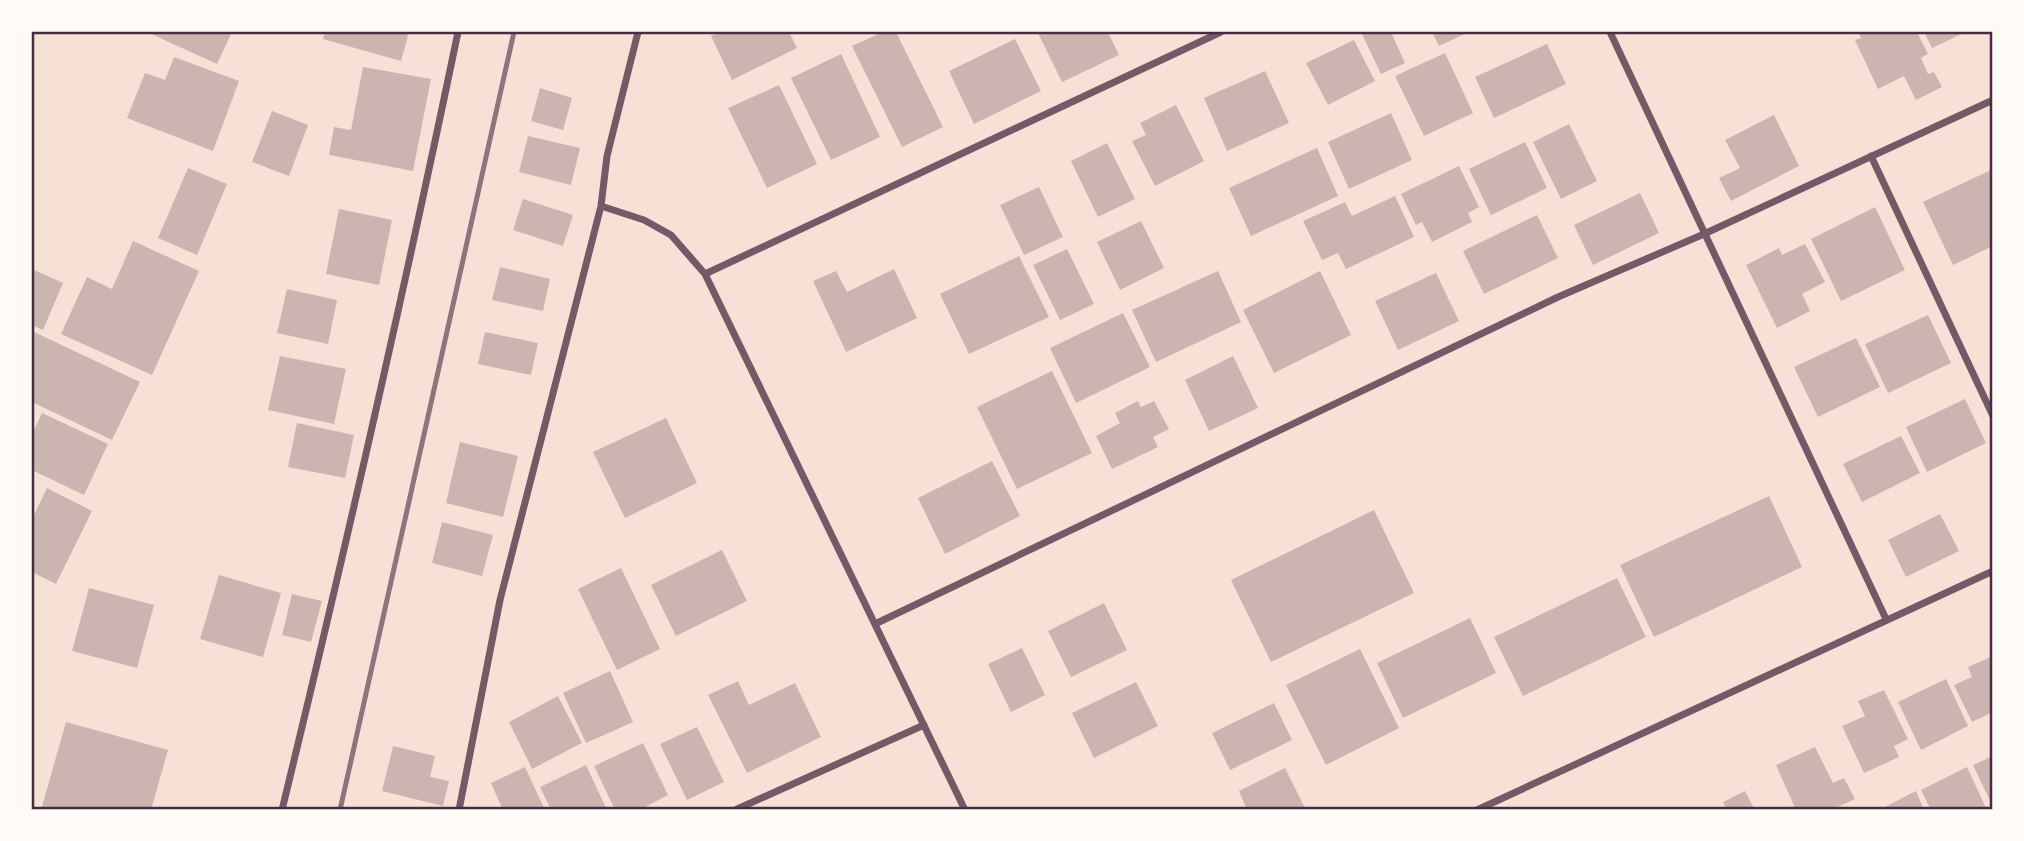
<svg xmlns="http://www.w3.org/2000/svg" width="2024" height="841" viewBox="0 0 2024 841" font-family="'Asap Condensed',sans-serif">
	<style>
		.building { fill: #ccb4b1 }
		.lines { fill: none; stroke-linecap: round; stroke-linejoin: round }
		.minor { stroke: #755966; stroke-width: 7 }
		.rail { stroke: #8f747c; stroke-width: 5 }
		.neatline { fill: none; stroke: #4a2c40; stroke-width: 2.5 }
	</style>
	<rect width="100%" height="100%" fill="#f7e1d7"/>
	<path class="building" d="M147 32H232L217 64Z
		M325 32H409L401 61 323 39Z
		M721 32H789L797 48 732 80 711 36Z
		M883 32H896L943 127 902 147 852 46Z
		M1042 32H1108L1119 55 1062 82 1038 33Z
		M1361 32H1391L1405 63 1381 74Z
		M1432 32H1469L1439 46Z
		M1858 32H1917L1928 54 1921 58 1928 74 1934 72 1942 87 1916 100 1904 76 1878 89 1855 40 1861 38Z
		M1924 32H1966L1932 48Z
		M1015 39 1041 91 974 124 949 71Z
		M1354 40 1375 81 1328 105 1306 63Z
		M1547 44 1566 84 1494 118 1475 77Z
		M1445 53 1473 113 1424 136 1395 76Z
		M841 54 880 137 831 160 791 78Z
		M174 57 239 81 213 151 127 118 145 73 165 80Z
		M363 67 431 79 413 171 329 155 334 127 351 130Z
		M1265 71 1289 123 1227 151 1204 98Z
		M779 85 817 164 767 188 728 108Z
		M540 88 572 98 563 130 531 121Z
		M1176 105 1204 161 1155 186 1132 141 1146 135 1140 123Z
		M272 111 308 125 289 176 252 162Z
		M1391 113 1412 160 1349 189 1328 142Z
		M1774 115 1799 166 1731 201 1719 178 1740 168 1725 140Z
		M1569 124 1597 181 1561 199 1533 142Z
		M528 136 580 148 571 185 519 172Z
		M1525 142 1547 188 1491 215 1469 169Z
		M1107 143 1135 199 1098 217 1071 161Z
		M1317 148 1338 196 1251 236 1229 188Z
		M1459 166 1479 207 1468 213 1472 222 1432 242 1422 222 1416 225 1401 194Z
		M188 168 227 184 197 255 158 238Z
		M1993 169V246L1953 265 1923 202Z
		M1039 187 1063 237 1024 255 1000 205Z
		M1640 193 1659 233 1593 265 1574 225Z
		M1395 196 1414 237 1346 269 1338 253 1322 260 1303 221 1345 202 1352 216Z
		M523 199 573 215 563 246 513 230Z
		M1875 207 1905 270 1841 301 1811 239Z
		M339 209 392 220 379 285 326 274Z
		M1537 215 1558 258 1484 294 1463 251Z
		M1141 221 1164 268 1120 290 1097 242Z
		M133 241 199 271 152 375 61 334 87 277 112 289Z
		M1805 244 1825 282 1802 294 1810 311 1777 328 1746 265 1779 248 1782 255Z
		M1067 249 1094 304 1060 320 1033 265Z
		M1019 256 1049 317 969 354 940 294Z
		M500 267 550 279 543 311 492 300Z
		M32 269 63 283 43 330 32 325Z
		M894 269 917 318 846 352 813 281 836 271 847 292Z
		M1218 271 1241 322 1156 362 1132 310Z
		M1320 271 1351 335 1274 373 1243 310Z
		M1436 273 1459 321 1398 350 1375 301Z
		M287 289 337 300 328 344 277 333Z
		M1123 313 1150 367 1076 403 1050 348Z
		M1928 315 1951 363 1888 393 1865 344Z
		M32 331 140 382 112 440 32 402Z
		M485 332 538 343 531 375 478 364Z
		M1856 338 1880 387 1818 417 1794 367Z
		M280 356 346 369 334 424 268 410Z
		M1233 356 1258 408 1209 431 1185 380Z
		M1052 371 1092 453 1017 489 977 407Z
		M1965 399 1986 443 1927 472 1906 427Z
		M1138 401 1141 407 1154 401 1169 429 1153 437 1158 447 1112 469 1096 436 1120 423 1115 413Z
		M42 413 108 444 84 495 32 470V435Z
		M666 418 697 483 625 518 593 452Z
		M297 423 354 435 345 478 288 467Z
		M1901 436 1920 473 1862 502 1843 464Z
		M460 442 518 456 503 517 446 503Z
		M992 461 1020 516 945 554 918 498Z
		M47 488 92 511 56 584 32 572V519Z
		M1769 496 1802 567 1654 637 1620 565Z
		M1374 510 1414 593 1271 662 1231 580Z
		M1940 514 1959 551 1906 577 1888 540Z
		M442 522 493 535 482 576 432 563Z
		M722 550 747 601 676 636 651 585Z
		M621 568 660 649 617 670 578 589Z
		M219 575 281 593 263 657 200 639Z
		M1617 578 1646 637 1523 696 1494 637Z
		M89 588 154 605 137 668 72 651Z
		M292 594 322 601 311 642 282 635Z
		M1104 603 1127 650 1071 677 1048 631Z
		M1470 618 1496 673 1403 718 1377 663Z
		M1022 648 1045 695 1011 712 988 664Z
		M1360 649 1399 728 1326 765 1286 685Z
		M1993 656V712L1972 722 1954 685 1972 677 1968 667Z
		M610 671 633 722 586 743 563 693Z
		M1946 679 1968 726 1921 750 1898 702Z
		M738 681 749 705 795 683 821 737 747 773 708 695Z
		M1136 682 1158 726 1094 758 1072 713Z
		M1884 690 1908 739 1894 746 1899 757 1864 773 1842 726 1865 716 1858 701Z
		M558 696 582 743 532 769 509 722Z
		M1274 703 1292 740 1230 770 1212 733Z
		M66 722 168 750 151 810H41Z
		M697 727 724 782 687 800 660 744Z
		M643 743 668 795 639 810H615L594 766Z
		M393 746 435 756 430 777 449 781 443 806 382 791Z
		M1815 747 1833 783 1844 778 1855 799 1831 810H1796L1776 765Z
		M1993 756V807L1973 765Z
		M586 765 607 810H551L540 787Z
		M525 767 545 810H503L491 783Z
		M1967 767 1987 810H1931L1921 790Z
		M1285 768 1306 810H1247L1239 791Z
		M1745 791 1755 810H1727L1723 802Z
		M1916 791 1924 810H1879Z"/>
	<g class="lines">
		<path class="minor" d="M1610 32 1886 619
			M1871 156 1993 416
			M601 206 644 220 671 235 705 274 965 810
			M705 274 1221 32
			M875 624 1558 297 1704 234 1993 100
			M282 810C345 551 404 292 458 32
			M459 810 500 600 601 206 607 156 638 32
			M735 810 924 725
			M1477 810 1993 571"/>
		<path class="rail" d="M340 810 514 32"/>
	</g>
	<rect width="2024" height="841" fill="none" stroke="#fffaf5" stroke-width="66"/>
	<rect x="33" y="33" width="1958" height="775" class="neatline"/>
</svg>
